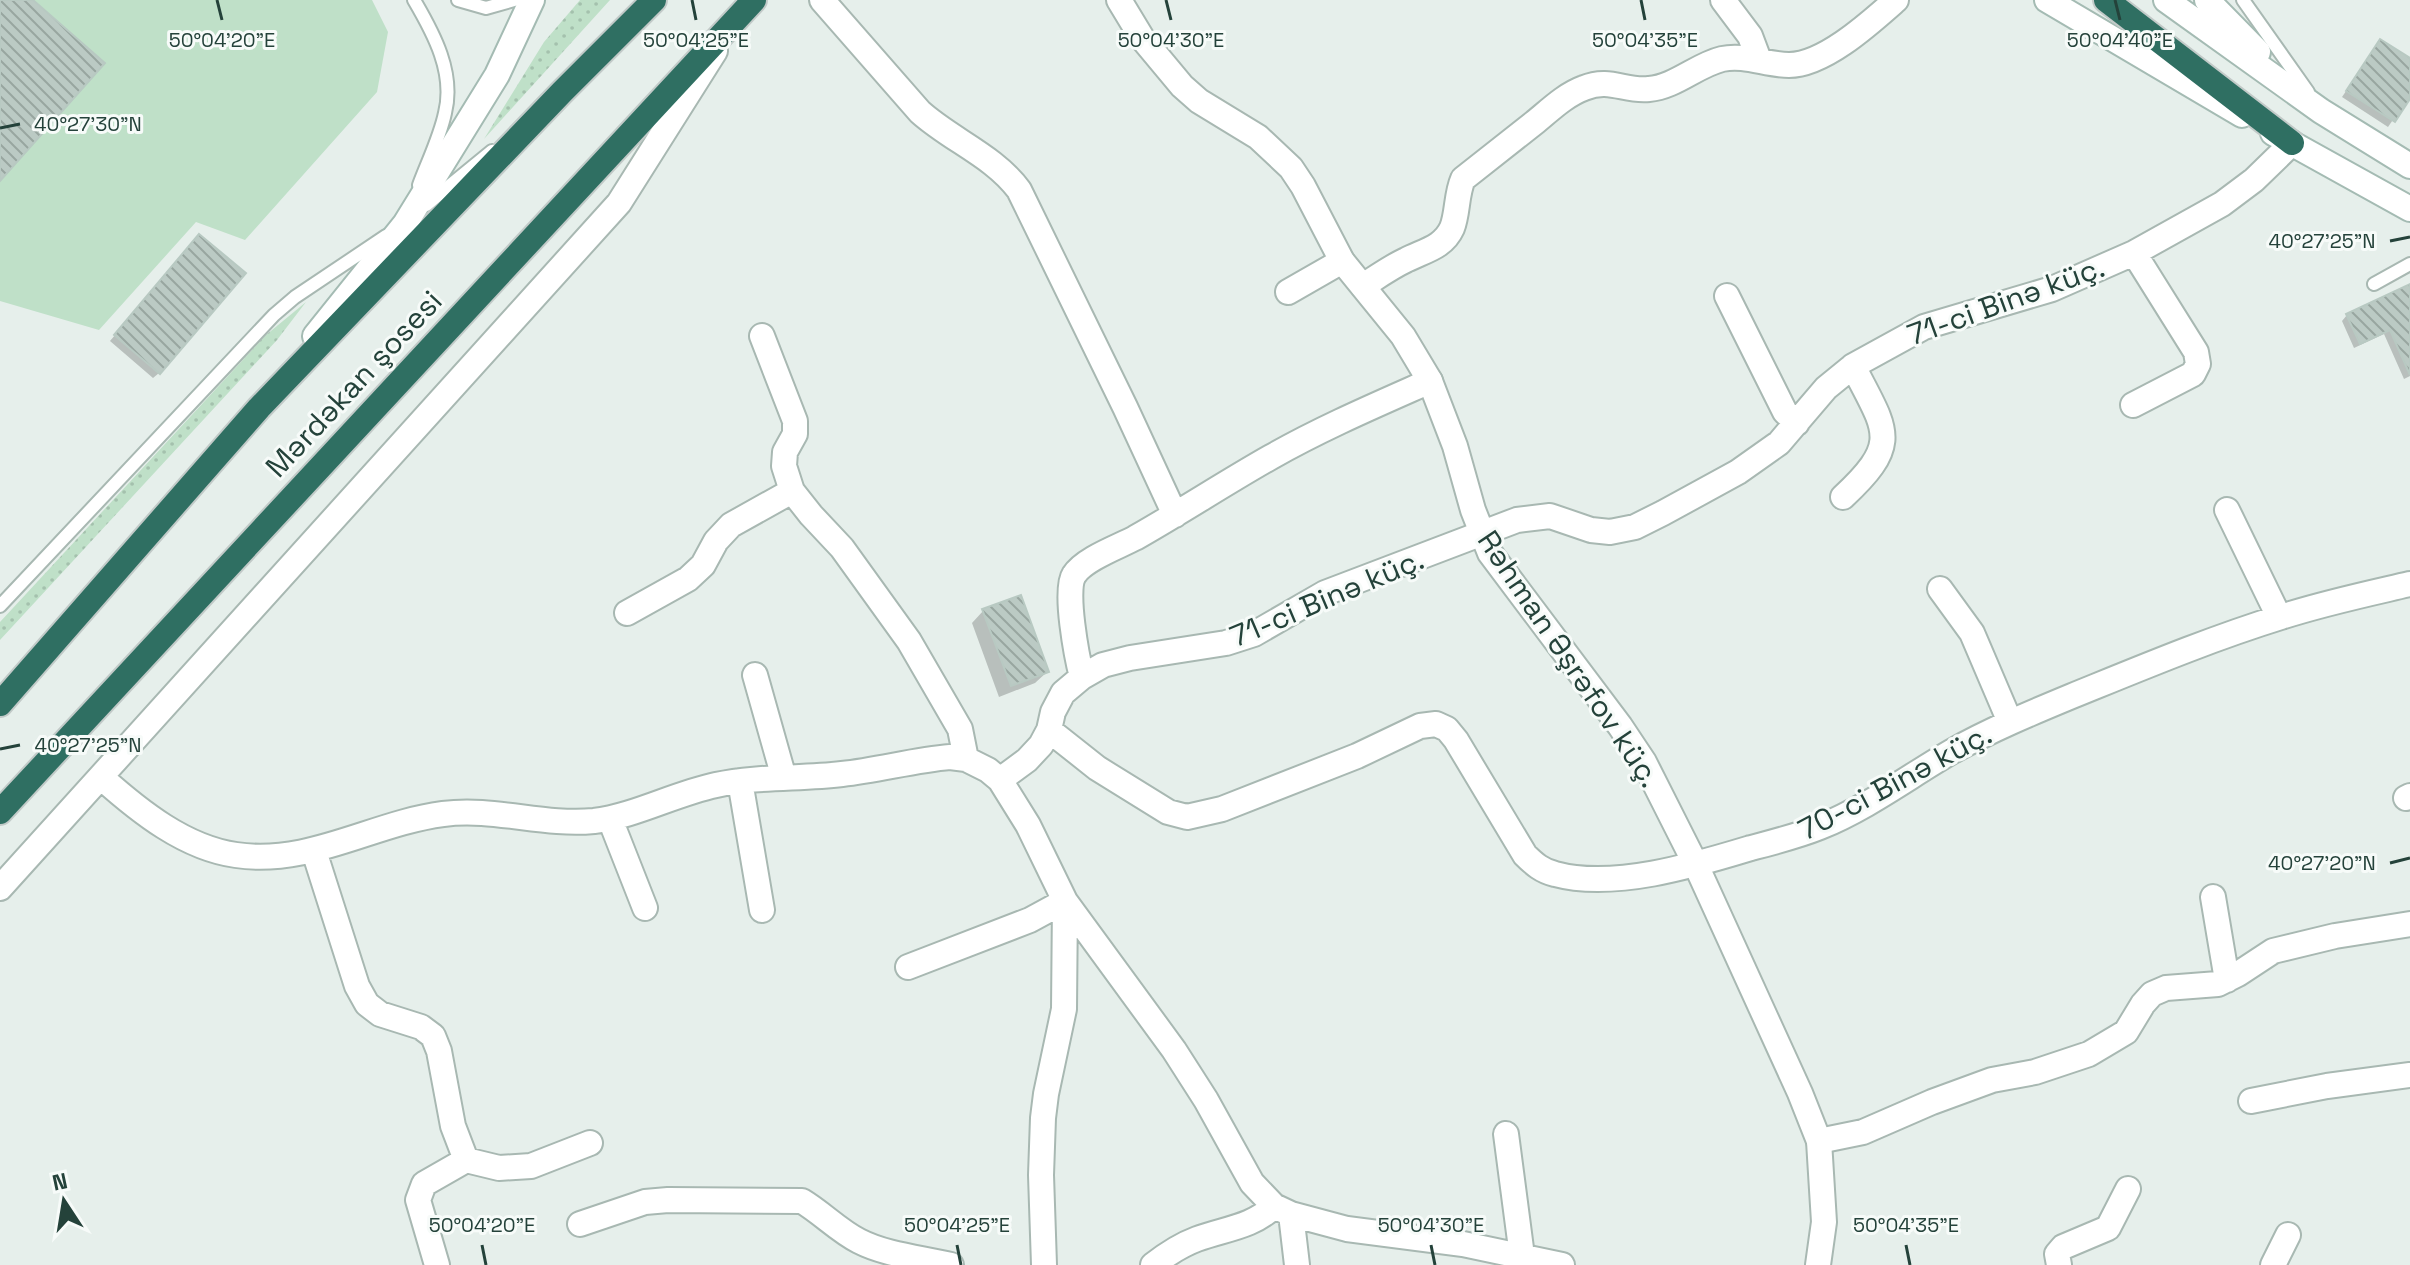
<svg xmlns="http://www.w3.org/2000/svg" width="2410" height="1265" viewBox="0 0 2410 1265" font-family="'Space Grotesk',sans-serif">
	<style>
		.grass { fill: url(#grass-dots) }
		.park { fill: #bfe0c8 }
		.shadow { fill: #0003 }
		.building { fill: url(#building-back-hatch); stroke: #b8c9c2; stroke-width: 2 }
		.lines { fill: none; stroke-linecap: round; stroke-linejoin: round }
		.service-casing { stroke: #a8b8b2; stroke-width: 16 }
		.minor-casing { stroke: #a8b8b2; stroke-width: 28 }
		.tertiary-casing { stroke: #a8b8b2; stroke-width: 28 }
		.secondary-casing { stroke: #a4bbb3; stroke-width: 28 }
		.motorway-casing { stroke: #c2cac8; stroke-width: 28 }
		.service { stroke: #fff; stroke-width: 12 }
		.minor { stroke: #fff; stroke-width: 24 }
		.tertiary { stroke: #fff; stroke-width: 24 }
		.secondary { stroke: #fff; stroke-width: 24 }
		.motorway { stroke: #2f6f62; stroke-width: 24 }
		.ticks { fill: none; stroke: #24423a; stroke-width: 3 }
		.labels { text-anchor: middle; stroke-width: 6; stroke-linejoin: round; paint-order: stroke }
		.street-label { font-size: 30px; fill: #24423a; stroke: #f7fbf9 }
		.ticks-label { font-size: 20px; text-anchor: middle; fill: #24423a; stroke: #f7fbf9; stroke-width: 6; stroke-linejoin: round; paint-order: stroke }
	</style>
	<defs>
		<pattern id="grass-dots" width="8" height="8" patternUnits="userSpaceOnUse" patternTransform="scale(2)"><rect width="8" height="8" fill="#bfe0c8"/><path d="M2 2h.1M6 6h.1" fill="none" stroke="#a4c1ad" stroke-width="1.8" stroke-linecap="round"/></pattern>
		<pattern id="building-back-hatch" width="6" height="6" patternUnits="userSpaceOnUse" patternTransform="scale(2)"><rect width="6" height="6" fill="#bbcac4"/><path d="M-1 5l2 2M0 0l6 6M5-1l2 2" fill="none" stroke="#98a6a0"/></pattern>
	</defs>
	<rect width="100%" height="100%" fill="#e6efeb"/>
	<path class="grass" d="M580 0H610L484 139 544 42Z
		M306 302 277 340 0 640V622L266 335Z"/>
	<path class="park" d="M0 0H372L388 32 377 92 245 240 196 222 99 330 0 301Z"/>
	<path class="shadow" d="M2380 41 2410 60V95L2388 127 2342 97Z
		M194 242 159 373 153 378 110 341Z
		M2410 287V376L2404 379 2384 334 2354 348 2342 321 2347 315Z
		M983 611 1047 672 1035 683 999 697 972 623Z"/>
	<path class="building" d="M0 0H33L105 63 0 181Z
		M2380 39 2410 58V99L2395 122 2346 91Z
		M199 234 246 273 160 374 114 335Z
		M2410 284V375L2390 330 2360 344 2346 314Z
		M1021 595 1049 672 1011 686 982 609Z"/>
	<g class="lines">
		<defs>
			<path id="service" d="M414 0C434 34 455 73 445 113 440 137 428 161 419 185
				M458 0 486 8 514 0
				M2243 0 2308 92
				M426 205 492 151
				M2374 284 2410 264
				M0 606 274 315 295 297 386 236"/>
			<path id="minor" d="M822 0 920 112C951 140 994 156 1019 190L1125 407 1175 515
				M1723 0 1750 36 1759 60
				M1363 286C1377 277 1391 267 1406 260 1423 251 1443 248 1452 228 1458 213 1456 195 1463 179 1487 160 1511 141 1534 123 1550 110 1565 95 1584 88 1610 77 1625 92 1649 89 1675 87 1697 65 1722 59 1745 54 1766 65 1789 65 1824 65 1870 23 1896 0
				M1288 292 1342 261
				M1727 296 1785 412 1797 423
				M762 336 795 421V434L785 452 784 466 792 491 811 515 842 548 909 641 960 729 966 759
				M2133 405 2193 374 2198 364 2196 352 2134 253
				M1843 497C1902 442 1886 431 1853 366
				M2227 510 2279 617
				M1940 589 1972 633 2010 722
				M627 613 688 579 703 565 716 541 731 525 792 491
				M755 675 784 778
				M1082 677C1077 658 1064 590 1074 575 1084 559 1118 547 1135 538 1181 512 1225 483 1271 457 1322 428 1376 405 1430 381
				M1049 730 1097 768 1168 812 1187 817 1222 809 1357 756 1420 726 1436 724 1447 729 1456 740 1525 855C1534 864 1542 871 1555 874 1614 890 1695 865 1751 848 1774 842 1798 836 1820 827 1867 808 1908 777 1951 752 1990 730 2031 713 2072 696 2141 668 2210 639 2281 617 2324 603 2367 594 2410 584
				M102 778C139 811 185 848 236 855 309 866 373 823 443 814 493 807 543 826 594 821 635 816 674 794 716 785 758 776 800 779 842 774 879 770 914 760 950 757L966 759 988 770 1000 780 1028 825 1065 901 1064 1009 1046 1094 1043 1118 1041 1175 1044 1265
				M1000 780 1027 760 1041 745 1049 730 1053 712 1063 693 1082 677 1103 665 1130 658 1226 643 1254 634 1325 593 1517 520 1550 516 1591 530 1610 532 1635 527 1663 513 1738 472 1779 443 1826 388 1853 366 1924 327 2052 289 2134 253 2222 204 2254 180 2292 143
				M740 781 762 910
				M2406 798 2410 796
				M610 819 645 908
				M314 851 357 986 367 1004 380 1014 421 1027 433 1036 439 1051 453 1126 466 1160
				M0 888 619 203 715 51
				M2213 897 2227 980
				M908 967 1030 920 1065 901 1174 1050 1206 1100 1252 1183 1274 1206 1291 1214 1347 1229 1463 1244 1562 1265
				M2251 1101 2327 1086 2410 1075
				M1506 1134 1522 1256
				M1819 1141 1863 1132 1932 1102 1992 1080 2035 1072 2089 1054 2126 1032 2143 1004 2152 994 2166 988 2218 984 2238 974 2273 951 2335 936 2410 924
				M1291 1214 1297 1265
				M580 1224 645 1202 668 1200 802 1201C822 1213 839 1231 859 1241 886 1255 922 1258 951 1265
				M437 1265 418 1200 424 1184 466 1160 499 1168 531 1166 590 1143
				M1153 1265C1167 1254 1181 1245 1197 1239 1224 1229 1253 1227 1274 1206
				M2059 1265 2057 1254 2063 1247 2108 1228 2128 1189
				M2273 1265 2288 1235"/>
			<path id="tertiary" d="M1119 0 1142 38 1182 86 1199 101 1258 137 1291 168 1303 186 1342 261 1403 336 1430 381 1455 446 1473 510 1490 553 1620 726 1644 762 1696 865 1800 1093 1819 1141 1824 1222 1818 1265"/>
			<path id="secondary" d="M2047 0 2242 115
				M2166 0 2321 111 2410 166
				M2207 0 2258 52
				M2273 133 2410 209
				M315 336 405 224 497 75 532 0"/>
			<path id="motorway" d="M2106 0 2292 143
				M0 704 259 408 562 92 654 0
				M0 812 754 0"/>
		</defs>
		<use href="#service" class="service-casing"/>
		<use href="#minor" class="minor-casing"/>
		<use href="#tertiary" class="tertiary-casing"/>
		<use href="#secondary" class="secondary-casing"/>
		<use href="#motorway" class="motorway-casing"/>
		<use href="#service" class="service"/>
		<use href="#minor" class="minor"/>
		<use href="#tertiary" class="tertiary"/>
		<use href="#secondary" class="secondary"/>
		<use href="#motorway" class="motorway"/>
	</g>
	<path class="ticks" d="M217 0 222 20M692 0 696 20M1166 0 1171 20M1641 0 1645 20M2115 0 2120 20M0 128 20 124M2390 241 2410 237M0 749 20 745M2390 863 2410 858M482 1245 486 1265M957 1245 961 1265M1431 1245 1435 1265M1906 1245 1910 1265"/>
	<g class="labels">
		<g class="street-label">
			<text transform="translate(2006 301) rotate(-20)" y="10">71-ci Binə küç.</text>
			<text transform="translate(354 384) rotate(-47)" y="10">Mərdəkan şosesi</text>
			<text transform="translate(1327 598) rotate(-23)" y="10">71-ci Binə küç.</text>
			<text transform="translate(1569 659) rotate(56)" y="10">Rəhman Əşrəfov küç.</text>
			<text transform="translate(1895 782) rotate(-28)" y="10">70-ci Binə küç.</text>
		</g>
	</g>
	<g class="ticks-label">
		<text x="2120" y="47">50°04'40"E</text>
		<text x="222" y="47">50°04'20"E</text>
		<text x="696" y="47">50°04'25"E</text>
		<text x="1171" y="47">50°04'30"E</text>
		<text x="1645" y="47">50°04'35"E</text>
		<text x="88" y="131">40°27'30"N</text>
		<text x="2322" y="248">40°27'25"N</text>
		<text x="88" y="752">40°27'25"N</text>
		<text x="2322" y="870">40°27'20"N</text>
		<text x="482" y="1232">50°04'20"E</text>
		<text x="957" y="1232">50°04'25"E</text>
		<text x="1431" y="1232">50°04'30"E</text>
		<text x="1906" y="1232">50°04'35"E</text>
	</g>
	<g transform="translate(64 1201) rotate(348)" stroke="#f7fbf9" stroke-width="6" paint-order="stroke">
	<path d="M0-6L14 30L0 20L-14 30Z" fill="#24423a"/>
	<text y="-12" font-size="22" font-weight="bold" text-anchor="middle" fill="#24423a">N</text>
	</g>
</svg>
